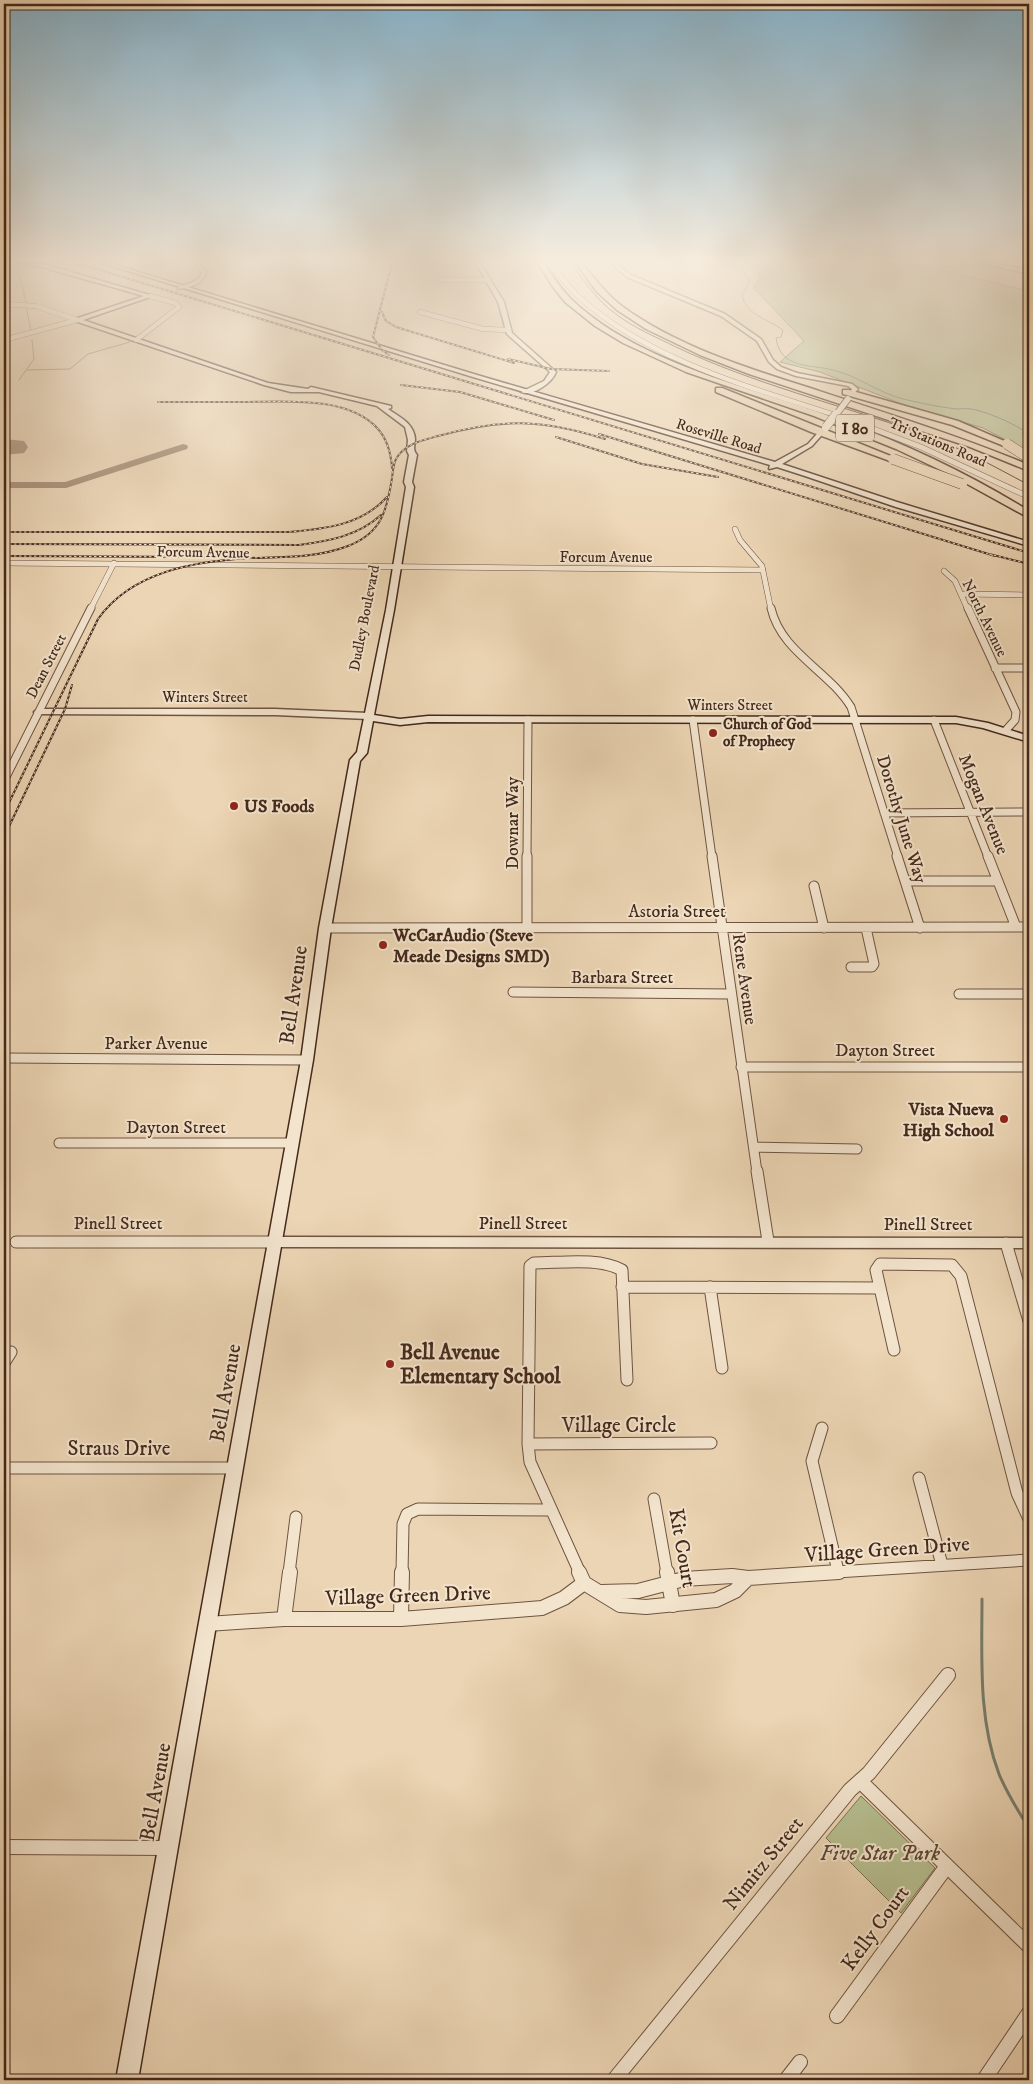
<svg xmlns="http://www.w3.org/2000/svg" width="1033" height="2084" viewBox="0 0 1033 2084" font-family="'IM FELL DW Pica',serif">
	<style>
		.green { fill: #b6be8f; stroke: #7d7455 }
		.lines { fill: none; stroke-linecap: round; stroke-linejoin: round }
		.stream-far1 { stroke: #777f70; stroke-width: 1 }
		.stream { stroke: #777f70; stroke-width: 3 }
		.taxiway { fill: #987f68; fill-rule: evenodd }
		.runway { fill: #987f68; fill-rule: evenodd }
		.minor-far5-casing { stroke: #6e5441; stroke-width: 5.5 }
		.minor-far4-casing { stroke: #6e5441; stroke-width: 6 }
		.minor-far3-casing { stroke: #6e5441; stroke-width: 9 }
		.minor-far2-casing { stroke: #6e5441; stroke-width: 11 }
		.minor-far1-casing { stroke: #6e5441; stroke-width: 13 }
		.minor-casing { stroke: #6e5441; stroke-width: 16 }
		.tertiary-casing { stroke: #6e5441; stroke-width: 3 }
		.secondary-casing { stroke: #44291b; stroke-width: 3 }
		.motorway-casing { stroke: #44291b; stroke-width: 3 }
		.minor-far5 { stroke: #f3e4ce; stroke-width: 4.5 }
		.minor-far4 { stroke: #f3e4ce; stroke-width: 5 }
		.minor-far3 { stroke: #f3e4ce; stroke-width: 7 }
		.minor-far2 { stroke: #f3e4ce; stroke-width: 9 }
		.minor-far1 { stroke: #f3e4ce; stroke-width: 11 }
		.minor { stroke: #f3e4ce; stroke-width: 14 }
		.tertiary { fill: #f3e4ce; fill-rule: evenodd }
		.secondary { fill: #f3e4ce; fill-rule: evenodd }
		.motorway { fill: #ecd5b4; fill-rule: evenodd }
		.tram { stroke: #44291b; stroke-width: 1 }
		.rail-casing { stroke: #44291b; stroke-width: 2 }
		.rail { stroke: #f3e4ce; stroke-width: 1; stroke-dasharray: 2.5; stroke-linecap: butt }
		.secondary-bridge-far1-casing { stroke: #44291b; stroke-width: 7; stroke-linecap: butt }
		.secondary-bridge-casing { stroke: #44291b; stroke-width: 9; stroke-linecap: butt }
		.motorway-bridge-casing { stroke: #44291b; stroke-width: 11; stroke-linecap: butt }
		.secondary-bridge-far1 { stroke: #f3e4ce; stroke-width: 5.5 }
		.secondary-bridge { stroke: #f3e4ce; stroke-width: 8 }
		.motorway-bridge { stroke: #ecd5b4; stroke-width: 10 }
		.poi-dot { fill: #8f2418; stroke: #f3e4ce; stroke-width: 2 }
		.labels { text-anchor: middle; stroke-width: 4; stroke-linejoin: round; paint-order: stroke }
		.far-street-label { font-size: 15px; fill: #44291b; stroke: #f3e4ce }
		.far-poi-label { font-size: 15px; font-weight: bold; fill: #44291b; stroke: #f3e4ce; text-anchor: start }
		.shield { fill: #f3e4ce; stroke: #786151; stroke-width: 1 }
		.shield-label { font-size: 16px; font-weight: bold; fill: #44291b }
		.street-label { font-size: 18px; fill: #44291b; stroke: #f3e4ce }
		.poi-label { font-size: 18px; font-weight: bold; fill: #44291b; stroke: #f3e4ce; text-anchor: start }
		.near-street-label { font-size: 21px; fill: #44291b; stroke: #f3e4ce }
		.near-poi-label { font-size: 21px; font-weight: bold; fill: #44291b; stroke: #f3e4ce; text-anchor: start }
		.near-park-label { font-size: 21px; font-style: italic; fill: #5b4732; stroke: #f3e4ce }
	</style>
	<rect width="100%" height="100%" fill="#ecd5b4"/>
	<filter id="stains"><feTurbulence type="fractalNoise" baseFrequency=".004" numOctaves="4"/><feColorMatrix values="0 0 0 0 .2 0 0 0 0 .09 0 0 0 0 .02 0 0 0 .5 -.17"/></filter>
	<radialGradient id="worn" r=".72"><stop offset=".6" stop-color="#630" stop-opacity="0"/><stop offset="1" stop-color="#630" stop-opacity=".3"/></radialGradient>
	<path class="green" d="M757 263H909L1029 291V452L983 428 902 404 820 372 780 362 804 341 754 288 760 277Z
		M861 1796 935 1868 901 1913 826 1838Z"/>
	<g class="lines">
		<path class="stream-far1" d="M10 263 11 269 20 276 26 303
			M718 263 742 269 750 282 742 295C746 315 768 319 783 330L781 337 776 338C780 369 810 364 833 370 858 376 879 393 903 399 920 403 939 407 956 409 961 409 966 408 971 409 985 411 1013 423 1024 431L1022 434 1029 438
			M26 306 31 331
			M27 370 70 369 88 354 130 342
			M19 380 34 359 32 340"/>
		<path class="stream" d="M982 1599C982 1657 978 1719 999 1774 1007 1793 1018 1811 1029 1828"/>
		<path class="taxiway" d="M183 444 187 445 188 447 187 449 66 488H4V482H65Z"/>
		<path class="runway" d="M4 439 24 441 28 447 24 453 4 455Z"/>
		<defs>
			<path id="minor-far5" d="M549 263C559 274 568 287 579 297 650 361 750 387 838 416
				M439 280H488
				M4 304 36 306 77 320
				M420 312 483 329 509 330
				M4 340 77 320
				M136 340 179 307 176 303 150 296"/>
			<path id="minor-far4" d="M834 414 921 447 1029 497
				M735 529 740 540 762 566 771 610
				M4 563 763 570
				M944 571 955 581 968 610
				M961 594 1029 595
				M90 610 114 563"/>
			<path id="minor-far3" d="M771 608C781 652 828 670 851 707L898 857
				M968 608 1016 712 1015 720 1006 730
				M995 668H1029
				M693 720 712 857
				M934 720 988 857
				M4 781 91 608
				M884 813 1029 812
				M527 857 528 720"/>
			<path id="minor-far2" d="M712 856 757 1172
				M897 856 920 928
				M988 856 1016 927
				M906 881H998
				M814 886 824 928
				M527 927V856
				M325 928 1029 927
				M851 967H872L874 964 866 928
				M513 992 731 994
				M959 994H1029
				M4 1058 307 1060
				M741 1067H1029
				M59 1143H292
				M754 1147 857 1149"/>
			<path id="minor-far1" d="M757 1171 768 1241
				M16 1242H274
				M1006 1243 1029 1321
				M622 1287 879 1288
				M710 1287 722 1368
				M894 1350 876 1270 880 1264 952 1265 961 1276 1017 1493 1029 1519
				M4 1363 11 1352
				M822 1428 812 1461 838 1571
				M528 1444 711 1443
				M4 1468H234
				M919 1478 942 1565
				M654 1499 667 1573
				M289 1573 296 1517
				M402 1573 403 1524 407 1514 418 1509 550 1510
				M580 1573 530 1462 528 1444 530 1266 534 1263C561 1263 598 1257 622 1270L627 1380
				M820 1573 1029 1560"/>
			<path id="minor" d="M579 1572 584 1583
				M667 1572 673 1605
				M584 1583 620 1605 646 1607 716 1600 735 1591 748 1578
				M601 1592 638 1591 684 1579 732 1576 748 1578 839 1572
				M284 1619 290 1572
				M401 1619 402 1572
				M207 1624 284 1619H401L542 1608 564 1598 584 1583
				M860 1781 1029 1946
				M4 1847 168 1848
				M837 2016 947 1866
				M614 2080 850 1790 869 1773 948 1675
				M786 2080 800 2062
				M984 2080 1029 2013"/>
			<path id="tertiary" d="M197 263H201L200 266 206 272C204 284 189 288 178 289V287C187 284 200 282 202 272L196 266Z
				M476 263H480L504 302 512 333 556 372C552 383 532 397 521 392L544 381 550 372 507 334 498 302Z
				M611 263H615L631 275 725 314 761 339 773 360 781 367 797 373 852 384 858 389 852 396 849 394 852 389 848 386 796 376 777 369 769 362 757 341 721 316 627 277Z
				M38 709H275L368 713 372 716 368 719 275 715 35 714 34 712Z
				M274 1237 1029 1238V1248L274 1247 269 1246 268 1242 269 1238Z"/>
			<path id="secondary" d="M20 263 47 265 153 296 83 320 268 383 308 389 311 387 391 406V408L388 409C399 417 414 423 415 439 415 446 412 449 417 455L412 482 414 487 394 610 374 715 400 719 428 716 956 717 988 723 1029 736V742L983 728 956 723 428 722 400 725 373 721 367 753 360 761 331 928 313 1060 138 2080H116L301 1060 319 928 350 760 357 752 386 610 406 487 404 482 409 455 407 451 408 440 405 427 377 406 319 392H291L264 385 75 321V319L144 296 45 268Z
				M102 263H109L477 375 775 462 808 444 824 426H828V428L812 446 782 464 897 502 1029 542V546L896 507 805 476 777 467 769 469 770 465 473 377Z
				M1026 263H1029V265L1026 264Z"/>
			<path id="motorway" d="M538 263H544C552 275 560 288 571 299 639 365 759 389 846 422 910 446 971 475 1029 511V518L949 474 896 449 814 416 686 372 623 343 595 326 565 302 553 287Z
				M576 263H582C595 279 607 295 623 307 677 346 744 367 807 387 882 412 957 435 1029 465V471L970 447 749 374 700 355 646 329 617 310 597 292Z
				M982 263H993L1029 270V274Z
				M716 388H722L898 459 896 461H890L811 432 716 392Z
				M843 390H849L958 421 1011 444 1010 446H1004L952 425 843 394Z"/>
		</defs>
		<use href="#minor-far5" class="minor-far5-casing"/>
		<use href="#minor-far4" class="minor-far4-casing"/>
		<use href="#minor-far3" class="minor-far3-casing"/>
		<use href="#minor-far2" class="minor-far2-casing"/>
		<use href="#minor-far1" class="minor-far1-casing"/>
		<use href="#minor" class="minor-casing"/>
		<use href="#tertiary" class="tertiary-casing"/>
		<use href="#secondary" class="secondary-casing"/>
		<use href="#motorway" class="motorway-casing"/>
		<use href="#minor-far5" class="minor-far5"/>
		<use href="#minor-far4" class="minor-far4"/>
		<use href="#minor-far3" class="minor-far3"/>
		<use href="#minor-far2" class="minor-far2"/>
		<use href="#minor-far1" class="minor-far1"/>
		<use href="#minor" class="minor"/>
		<use href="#tertiary" class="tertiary"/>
		<use href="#secondary" class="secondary"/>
		<use href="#motorway" class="motorway"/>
		<path class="tram" d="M571 263C584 281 597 301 616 314 634 328 656 337 676 347 754 384 838 404 919 433 958 446 993 466 1029 485"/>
		<defs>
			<path id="rail" d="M77 263 1029 553
				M382 312 386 321 396 327 514 363
				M389 355 382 350 373 337 392 263
				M508 359 551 369 609 371
				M401 385 460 392 554 420
				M158 402C186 402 214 402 242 402 283 402 348 395 378 429 387 439 391 454 392 468
				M599 434 995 556
				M556 437 642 464 718 477
				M4 532H289C325 529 362 525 387 497
				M4 544 299 545C329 541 358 536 381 515
				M989 554 1029 564
				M4 556 204 557
				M4 813 98 619C132 571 196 561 251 558 283 557 317 558 348 546 382 533 387 510 392 478 393 471 393 465 396 459 404 444 423 440 438 436 502 418 542 419 605 439
				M4 837 65 709 72 685"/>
		</defs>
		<use href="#rail" class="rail-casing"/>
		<use href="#rail" class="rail"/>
		<defs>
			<path id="secondary-bridge-far1" d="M835 416 848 399"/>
			<path id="secondary-bridge" d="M826 427 836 414"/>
			<path id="motorway-bridge" d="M1007 444 1029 458
				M893 459 962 484"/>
		</defs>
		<use href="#secondary-bridge-far1" class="secondary-bridge-far1-casing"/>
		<use href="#secondary-bridge" class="secondary-bridge-casing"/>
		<use href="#motorway-bridge" class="motorway-bridge-casing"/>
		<use href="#secondary-bridge-far1" class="secondary-bridge-far1"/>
		<use href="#secondary-bridge" class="secondary-bridge"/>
		<use href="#motorway-bridge" class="motorway-bridge"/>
	</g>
	<linearGradient id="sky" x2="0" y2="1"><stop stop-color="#88b6cf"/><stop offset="0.47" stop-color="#f6ecdd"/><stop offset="1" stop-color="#f6ecdd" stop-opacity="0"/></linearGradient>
	<rect width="1033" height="554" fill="url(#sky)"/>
	<g class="poi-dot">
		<circle cx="713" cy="733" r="5"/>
		<circle cx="234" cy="806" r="5"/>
		<circle cx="383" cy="945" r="5"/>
		<circle cx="1004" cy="1119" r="5"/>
		<circle cx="390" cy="1364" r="5"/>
	</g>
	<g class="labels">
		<g class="far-street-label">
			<text transform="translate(719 436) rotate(17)" y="5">Roseville Road</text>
			<text transform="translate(938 442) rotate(23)" y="5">Tri Stations Road</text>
			<text transform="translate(203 552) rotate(1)" y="5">Forcum Avenue</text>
			<text x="606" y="562">Forcum Avenue</text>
			<text transform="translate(364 618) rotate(-79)" y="5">Dudley Boulevard</text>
			<text transform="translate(985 618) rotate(64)" y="5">North Avenue</text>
			<text transform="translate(46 666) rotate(-63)" y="5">Dean Street</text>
			<text x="205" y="702">Winters Street</text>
			<text x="730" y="710">Winters Street</text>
		</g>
		<g class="far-poi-label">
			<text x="723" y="729">Church of God<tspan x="723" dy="17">of Prophecy</tspan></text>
		</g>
		<rect class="shield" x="836" y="414.5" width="38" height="27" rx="4"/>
		<g class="shield-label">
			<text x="855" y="434">I 80</text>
		</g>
		<g class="street-label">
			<text transform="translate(984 804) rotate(68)" y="6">Mogan Avenue</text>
			<text transform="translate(902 819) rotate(73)" y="6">Dorothy June Way</text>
			<text transform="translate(512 823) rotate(-90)" y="6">Downar Way</text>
			<text x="677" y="917">Astoria Street</text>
			<text x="622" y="983">Barbara Street</text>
			<text transform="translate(745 979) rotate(82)" y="6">Rene Avenue</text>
			<text x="156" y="1049">Parker Avenue</text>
			<text x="885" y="1056">Dayton Street</text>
			<text x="176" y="1133">Dayton Street</text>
			<text x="118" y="1229">Pinell Street</text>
			<text x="523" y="1229">Pinell Street</text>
			<text x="928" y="1230">Pinell Street</text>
		</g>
		<g class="poi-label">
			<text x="244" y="812">US Foods</text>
			<text x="393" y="941">WcCarAudio (Steve<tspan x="393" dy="21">Meade Designs SMD)</tspan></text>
			<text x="994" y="1115" text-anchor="end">Vista Nueva<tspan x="994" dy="21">High School</tspan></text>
		</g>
		<g class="near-street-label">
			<text transform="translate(293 995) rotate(-82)" y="7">Bell Avenue</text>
			<text transform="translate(225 1393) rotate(-80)" y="7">Bell Avenue</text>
			<text x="619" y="1432">Village Circle</text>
			<text x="119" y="1455">Straus Drive</text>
			<text transform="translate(683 1548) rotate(80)" y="7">Kit Court</text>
			<text transform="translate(887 1549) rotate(-4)" y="7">Village Green Drive</text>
			<text transform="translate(408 1595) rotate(-2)" y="7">Village Green Drive</text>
			<text transform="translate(155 1792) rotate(-80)" y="7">Bell Avenue</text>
			<text transform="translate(763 1863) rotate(-51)" y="7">Nimitz Street</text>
			<text transform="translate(875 1928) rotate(-54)" y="7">Kelly Court</text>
		</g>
		<g class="near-poi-label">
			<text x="400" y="1359">Bell Avenue<tspan x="400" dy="24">Elementary School</tspan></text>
		</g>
		<g class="near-park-label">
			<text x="880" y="1860">Five Star Park</text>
		</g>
	</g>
	<rect width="1033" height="2084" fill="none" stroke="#ecd5b4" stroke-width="20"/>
	<rect x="5" y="5" width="1023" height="2074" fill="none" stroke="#44291b" stroke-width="2.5"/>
	<rect x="10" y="10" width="1013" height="2064" fill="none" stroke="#44291b"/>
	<rect width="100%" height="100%" filter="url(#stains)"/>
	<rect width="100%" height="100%" fill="url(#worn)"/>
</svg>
